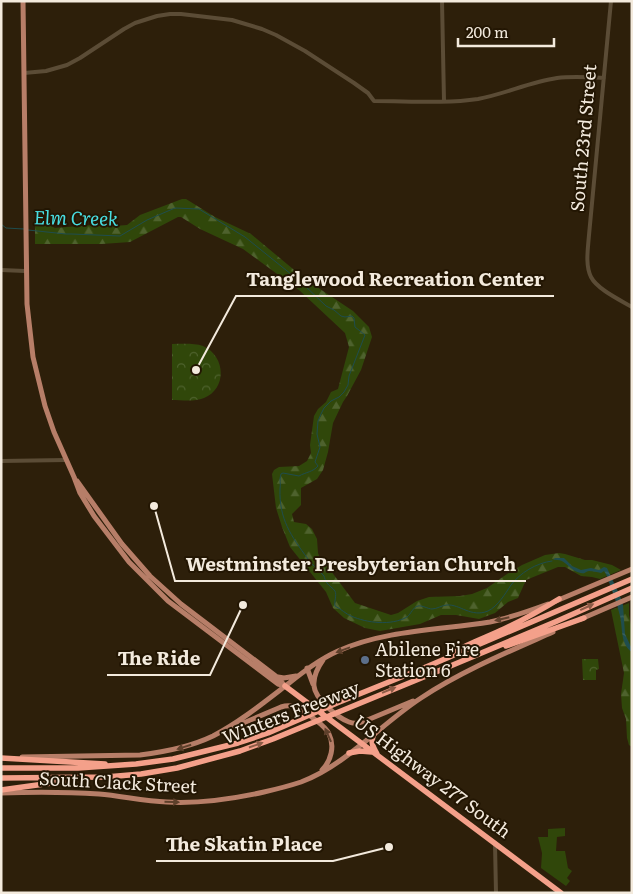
<svg xmlns="http://www.w3.org/2000/svg" width="633" height="894" viewBox="0 0 633 894" font-family="Literata,serif">
	<style>
		.green { fill: #30470a }
		.forest { fill: url(#forest-firs) }
		.park { fill: url(#park-crowns) }
		.water { fill: url(#water-ripples) }
		.lines { fill: none; stroke-linecap: round; stroke-linejoin: round }
		.stream { stroke: #1f4d4e; stroke-width: 1 }
		.minor { stroke: #5b4c36; stroke-width: 4 }
		.major { stroke: #b77e68; stroke-width: 5 }
		.highway { stroke: #f4a08a; stroke-width: 5.5 }
		.oneway { fill: #8c5b46 }
		.oneway2 { fill: #5e402b }
		.service-dot { fill: #5c6f8a; stroke: #231603; stroke-width: 2 }
		.labels { text-anchor: middle; stroke-width: 4; stroke-linejoin: round; paint-order: stroke }
		.street-label { font-size: 18px; fill: #f3eadd; stroke: #231603 }
		.poi-label { font-size: 18px; fill: #f3eadd; stroke: #231603; text-anchor: start }
		.water-label { font-size: 19px; font-style: italic; fill: #48dde1; stroke: #231603 }
		.leader { fill: none; stroke: #f3eadd; stroke-width: 2 }
		.callout-dot { fill: #f3eadd; stroke: #231603; stroke-width: 2 }
		.callout-label { font-size: 19px; text-anchor: middle; font-weight: bold; fill: #f3eadd; stroke: #231603; stroke-width: 4; stroke-linejoin: round; paint-order: stroke }
	</style>
	<defs>
		<pattern id="forest-firs" width="22" height="20" patternUnits="userSpaceOnUse" patternTransform="scale(1.25)"><rect width="22" height="20" fill="#30470a"/><path d="M5 1l3.5 6h-7zM16 11l3.5 6h-7z" fill="#4e622d"/></pattern>
		<pattern id="park-crowns" width="20" height="18" patternUnits="userSpaceOnUse" patternTransform="scale(1.25)"><rect width="20" height="18" fill="#30470a"/><path d="M2 6a3 3 0 1 1 6 0M12 15a3 3 0 1 1 6 0" fill="none" stroke="#4e622d"/></pattern>
		<pattern id="water-ripples" width="26" height="14" patternUnits="userSpaceOnUse" patternTransform="scale(1.25)"><rect width="26" height="14" fill="#1f4d4e"/><path d="M2 4q2-2 4 0t4 0M15 11q2-2 4 0t4 0" fill="none" stroke="#406767"/></pattern>
	</defs>
	<rect width="100%" height="100%" fill="#2d1f0a"/>
	<path class="green" d="M565 828V836L557 837 556 851H565L568 868 572 871 567 878 570 881 566 886 541 868 542 853 538 837H548V829Z"/>
	<path class="forest" d="M182 199H186L215 217 251 234 305 279 353 311 369 327 372 337 361 370 347 396 343 402 333 423 328 452 323 470 317 479 301 488V505L292 514 294 522 306 524 312 529 317 539 318 553 321 561 328 567 355 603 391 615 398 613 417 601 429 597 460 596 472 594 487 588 507 574 522 565 545 555 559 553 565 554 585 560H592L612 565 621 570 600 579 592 577 581 576 565 567H558L526 580 518 598 508 602 495 613 479 619 456 615H441L420 624 380 631 365 628 344 618 333 608 326 592 290 547 282 527 276 508 272 474 274 470 279 467 299 466 307 461 311 453 310 445 314 416 318 409 326 402 331 392 338 389 349 347 345 333 299 290 243 249 200 229 181 217H178L130 242 102 244H35V218L55 228 93 225 114 226 127 225 140 215Z
		M629 603V615L632 630V747L629 745 627 738 626 719 622 708 621 694 624 673 611 610Z"/>
	<path class="park" d="M172 344C182 344 194 343 203 346 226 356 227 389 204 398 194 402 182 400 172 400Z
		M582 659H598L599 669 596 670V680H583Z"/>
	<path class="water" d="M555 558H564L572 566 581 570 591 568 599 570 604 567 607 568 620 596 623 605 625 634 632 649V652C620 644 623 628 620 616 617 602 611 588 606 574L604 571 601 573C597 572 593 571 589 571 584 572 586 574 581 573 568 571 567 558 553 560Z"/>
	<g class="lines">
		<path class="stream" d="M1 224 6 228 24 229
			M28 230 66 234H72L120 236 147 220 175 208 199 209 245 237 302 283 326 306 334 310 341 316 345 317 352 316 354 318 355 327 365 335 349 376 348 385 344 392 339 397 331 401 324 408 321 414 318 421 317 434 320 447 315 462 318 466C313 472 306 472 299 476L283 473 281 474C279 479 281 484 280 489 279 519 291 536 308 559 312 565 319 570 324 576 324 577 326 582 327 583 329 586 333 588 335 591 337 595 334 601 335 606 341 609 346 614 351 616 367 623 391 626 407 617 411 614 413 607 418 606 422 605 428 609 432 609 437 609 442 605 447 605 460 604 471 618 488 611 498 606 505 594 511 585 520 573 536 563 552 561"/>
		<path class="minor" d="M442 1 444 101
			M611 1 589 235C588 248 585 265 591 277 597 289 620 300 632 307
			M24 73 46 71 67 65 80 58 124 29 135 23 157 16 170 14H181L232 20 262 29 276 35 305 51 354 83 368 93 374 101C409 101 444 104 478 99 505 94 530 82 557 78 572 76 588 77 604 78
			M1 270 25 271
			M1 461 66 460
			M495 844 496 893"/>
		<path class="major" d="M23 1 27 304 33 357 45 406 54 432 74 477 80 493 94 516 129 562 168 601 278 684 285 686
			M77 481 122 544 150 576 181 604 277 677 285 686
			M556 601 632 569
			M581 619 632 597
			M323 660C318 667 313 676 314 686 315 699 338 718 349 722 354 724 360 723 365 721L413 701
			M307 668 313 684
			M278 677 284 678 296 676
			M227 730 281 707C294 703 303 710 313 718 318 722 326 727 329 734 335 746 331 761 322 770
			M22 757 140 755C165 752 190 747 213 736 238 723 262 704 284 687 302 673 318 660 338 651 385 630 440 630 490 622 510 618 529 611 548 604
			M1 793C34 792 67 792 99 794 122 796 144 801 167 802 200 804 232 799 264 792 277 789 289 786 301 782 346 765 381 724 421 698 462 671 508 652 553 632"/>
		<path class="highway" d="M506 646 584 618
			M454 652C470 643 487 637 504 629 523 620 541 610 559 599
			M285 686 561 893
			M374 734C370 742 373 747 377 754
			M349 753 360 751 372 752
			M1 758 105 764
			M1 768H78L136 764 173 759 238 743 268 733 337 703 426 667 632 579
			M1 778 106 777 141 774 177 768 240 751 273 739 448 667 555 622 632 588
			M1 790 66 781"/>
	</g>
	<defs><path id="oneway-solid" d="M-6-.8H1V-3.2L6.5 0L1 3.2V.8H-6Z" transform="scale(1.25)"/></defs>
	<g class="oneway">
		<use href="#oneway-solid" transform="translate(587 607) rotate(-25)"/>
		<use href="#oneway-solid" transform="translate(389 690) rotate(-22)"/>
		<use href="#oneway-solid" transform="translate(256 745) rotate(-19)"/>
	</g>
	<g class="oneway2">
		<use href="#oneway-solid" transform="translate(502 619) rotate(167)"/>
		<use href="#oneway-solid" transform="translate(343 650) rotate(160)"/>
		<use href="#oneway-solid" transform="translate(328 735) rotate(-114)"/>
		<use href="#oneway-solid" transform="translate(184 747) rotate(163)"/>
		<use href="#oneway-solid" transform="translate(172 802) rotate(2)"/>
	</g>
	<circle class="service-dot" cx="365" cy="660" r="5"/>
	<g class="labels">
		<g class="street-label">
			<text transform="translate(584 138) rotate(-85)" y="6">South 23rd Street</text>
			<text transform="translate(291 713) rotate(-21)" y="6">Winters Freeway</text>
			<text transform="translate(432 777) rotate(37)" y="6">US Highway 277 South</text>
			<text transform="translate(118 783) rotate(3)" y="6">South Clack Street</text>
		</g>
		<g class="poi-label">
			<text x="375" y="656">Abilene Fire<tspan x="375" dy="21">Station 6</tspan></text>
		</g>
		<g class="water-label">
			<text transform="translate(76 218) rotate(1)" y="7">Elm Creek</text>
		</g>
	</g>
	<path class="leader" d="M196 370L236 296H554M154 506L175 581H526M243 605L210 675H107M389 847L333 861H156"/>
	<g class="callout-dot">
		<circle cx="196" cy="370" r="5"/>
		<circle cx="154" cy="506" r="5"/>
		<circle cx="243" cy="605" r="5"/>
		<circle cx="389" cy="847" r="5"/>
	</g>
	<g class="callout-label">
		<text x="395" y="286">Tanglewood Recreation Center</text>
		<text x="351" y="571">Westminster Presbyterian Church</text>
		<text x="159" y="665">The Ride</text>
		<text x="244" y="851">The Skatin Place</text>
	</g>
	<rect width="633" height="894" fill="none" stroke="#f3eadd" stroke-width="5"/>
	<path d="M458 38v8h96v-8" fill="none" stroke="#f3eadd" stroke-width="2.5"/>
	<text x="466" y="38" font-size="15" fill="#f3eadd" stroke="#231603" stroke-width="4" paint-order="stroke">200 m</text>
</svg>
